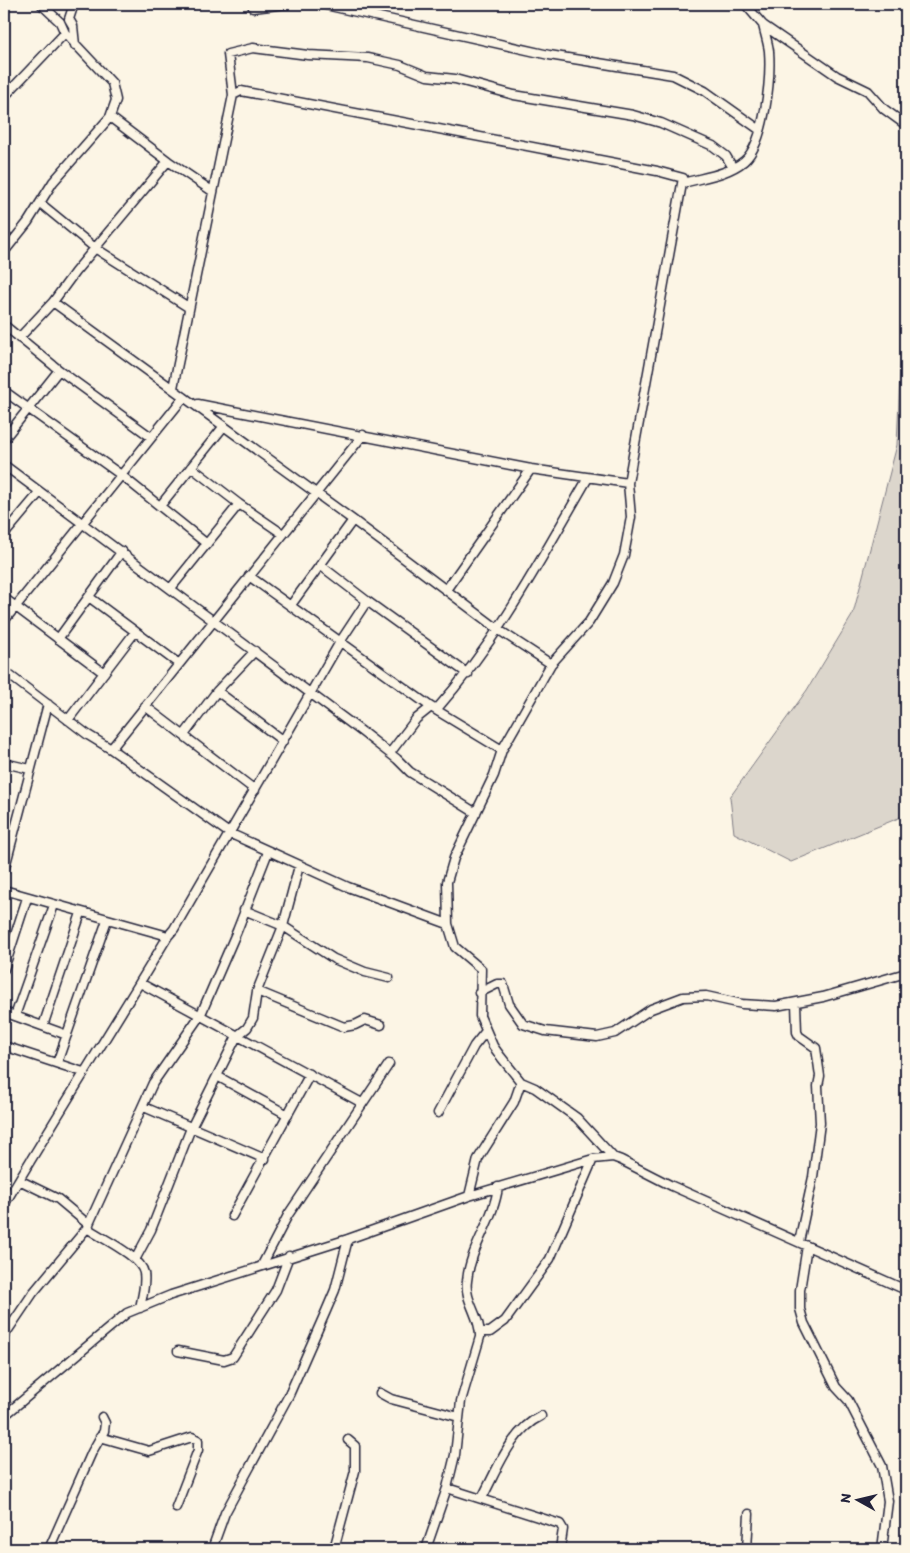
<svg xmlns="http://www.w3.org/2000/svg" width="910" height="1553" viewBox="0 0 910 1553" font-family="Itim,sans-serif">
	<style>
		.green { fill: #dcd6cc; stroke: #7f7c84 }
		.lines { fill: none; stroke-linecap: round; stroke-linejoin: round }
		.minor-casing { stroke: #22223b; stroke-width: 11 }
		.minor { stroke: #fcf5e5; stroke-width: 8 }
	</style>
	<rect width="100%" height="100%" fill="#fcf5e5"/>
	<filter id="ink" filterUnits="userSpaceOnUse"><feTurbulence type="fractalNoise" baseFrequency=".02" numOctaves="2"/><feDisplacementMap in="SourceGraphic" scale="10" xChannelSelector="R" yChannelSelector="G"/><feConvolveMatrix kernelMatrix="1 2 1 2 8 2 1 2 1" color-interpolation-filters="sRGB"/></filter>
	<g filter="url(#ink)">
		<path class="green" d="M906 286V815L791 862 734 833 730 797 807 690 853 614 897 445 903 300Z"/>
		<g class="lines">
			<defs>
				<path id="minor" d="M74 4 69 19 73 26 75 45
					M321 4 549 55 673 75 705 91 760 130
					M745 4 763 25 837 76 868 91 884 109 906 125
					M253 8 286 4
					M233 95 241 91 657 171 683 178 628 483 631 517 627 539 624 555 613 583 589 622 551 664 502 750 494 775 454 858 447 882 448 924 455 947 481 969 480 1016 493 1046 501 1057 521 1082 535 1088 577 1118 613 1157
					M4 97 65 33
					M168 161 212 191
					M683 183C704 177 727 175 744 161 765 143 771 78 769 51 768 43 765 34 763 25
					M40 203 95 248 188 307
					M4 252 28 222 53 182 110 117 116 100 112 83 65 33 60 22 41 4
					M53 302 353 520 499 630 551 664
					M4 325 59 370 151 437
					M19 338 53 302 75 272 168 161 110 117
					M173 388 233 95 228 54 253 48 308 55 368 58 400 65 427 76 455 79 514 95 633 115 661 123 713 146 726 156 733 168
					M4 391 121 475 207 544
					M198 404 531 469 628 483
					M4 439 59 370
					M4 465 361 731 397 759 410 772 476 813
					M191 467 239 504 283 534
					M160 506 224 426
					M4 535 40 492
					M320 565 367 601 468 674
					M249 576 431 707 502 750
					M171 588 239 504
					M446 590 531 469
					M89 597 179 664
					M4 598 104 673
					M291 605 353 520
					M4 621 184 397
					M58 639 122 551
					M4 671 88 735 111 749 229 833 348 887 448 924
					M217 691 283 741
					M145 706 255 790
					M436 710C499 639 541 559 588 478
					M68 720 135 632
					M184 735 217 691 255 651
					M111 749 363 435
					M390 753 416 719 431 707
					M4 763 30 769
					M4 871 48 704
					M4 890 168 936 174 929 340 642 367 601
					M244 910 283 926 334 959 365 972 389 978
					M4 969 27 898
					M140 983 362 1103
					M257 991 344 1027 355 1025 365 1020 381 1025
					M479 993 497 984H503L509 1004 523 1024 545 1031 597 1037 615 1033 651 1009 683 997 706 996 742 1004 776 1006 823 997 906 973
					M796 1003 797 1032 799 1036 816 1048 820 1076 818 1086 820 1123 813 1177 799 1242
					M4 1012 67 1035
					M15 1016 54 905
					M43 1026 81 913
					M4 1046 83 1072
					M57 1063 107 920
					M217 1076 288 1115
					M144 1107 265 1159
					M438 1113 474 1046 486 1031
					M19 1180 58 1199 89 1225
					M469 1196 478 1159 514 1102 521 1082
					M4 1205C57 1115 114 1026 168 936
					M232 1216 310 1074
					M87 1228C101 1238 141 1256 144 1273 146 1284 142 1297 140 1308
					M807 1246 800 1290V1309L804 1323 836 1387 848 1400 882 1466 888 1501 882 1549
					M136 1258 151 1230 191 1128 237 1036 247 1028 253 1018 257 991 283 926 299 866
					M262 1265 288 1215 389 1064
					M480 1332H490L505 1321 550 1259 593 1159
					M4 1336 33 1293 87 1228 153 1083 201 1014 237 931 268 852
					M178 1351 224 1360 233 1357 276 1290 289 1256
					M380 1393 391 1399 459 1417
					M4 1416 127 1313 171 1295 348 1239 469 1196 593 1159 613 1157 621 1160 672 1186 906 1290
					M100 1437 149 1451 192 1437 198 1440V1450L176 1507
					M447 1488 560 1524 563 1529 560 1549
					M482 1498C497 1470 511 1430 541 1416
					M49 1549 92 1452 104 1431 105 1423 102 1417
					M212 1549 225 1513 289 1395 326 1311 335 1290 348 1239
					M334 1549 355 1471V1446L348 1440
					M426 1549 447 1488 455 1455 461 1401 480 1337C481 1317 464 1301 467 1281 470 1247 494 1220 498 1187
					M747 1549 749 1514"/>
			</defs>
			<use href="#minor" class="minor-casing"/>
			<use href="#minor" class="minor"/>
		</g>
	</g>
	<rect width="910" height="1553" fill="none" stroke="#fcf5e5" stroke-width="20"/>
	<rect x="10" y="10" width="890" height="1533" fill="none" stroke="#22223b" stroke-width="2" filter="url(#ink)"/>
	<g transform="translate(858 1500) rotate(278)" stroke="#fcf5e5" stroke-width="4" paint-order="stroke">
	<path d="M0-4L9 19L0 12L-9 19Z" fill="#22223b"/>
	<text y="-8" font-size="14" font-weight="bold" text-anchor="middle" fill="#22223b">N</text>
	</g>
</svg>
